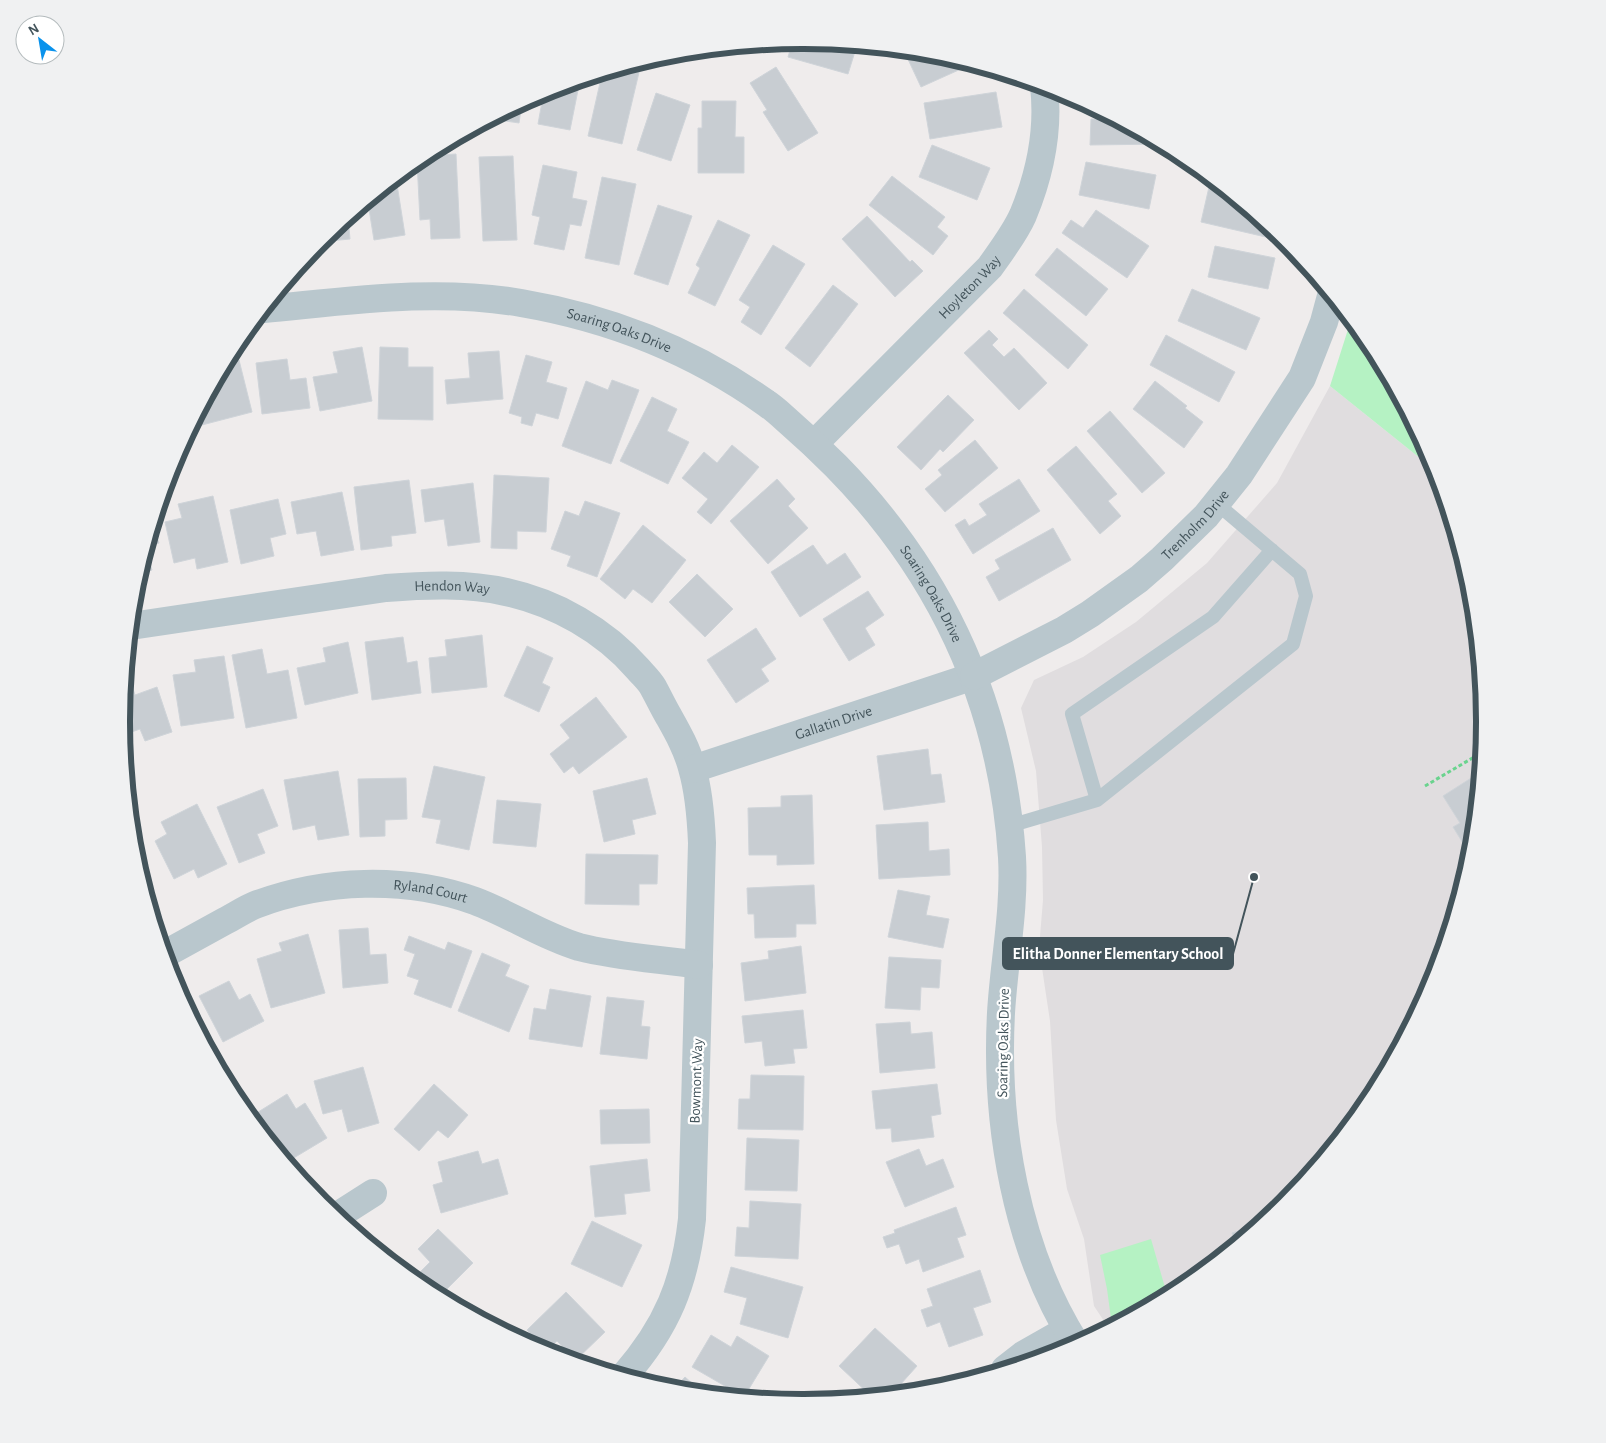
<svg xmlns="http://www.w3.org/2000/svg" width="1606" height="1443" viewBox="0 0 1606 1443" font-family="'Alegreya Sans',sans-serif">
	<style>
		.education { fill: #e0dddf }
		.green { fill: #b5f2c3 }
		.building { fill: #c8cdd2; stroke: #cfd4d9 }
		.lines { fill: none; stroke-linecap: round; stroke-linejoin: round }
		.path { stroke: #6ad38e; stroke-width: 3; stroke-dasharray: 4 2.5; stroke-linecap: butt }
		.service { stroke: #b9c7cd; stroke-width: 14 }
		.minor { stroke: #b9c7cd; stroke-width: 28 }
		.tertiary { stroke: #b9c7cd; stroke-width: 28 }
		.labels { text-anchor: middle; stroke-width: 4.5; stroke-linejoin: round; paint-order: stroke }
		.street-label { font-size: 15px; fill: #43545b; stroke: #fff }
		.rim { fill: none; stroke: #43545b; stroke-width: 6 }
		.leader { fill: none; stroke: #43545b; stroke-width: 2 }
		.callout-dot { fill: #43545b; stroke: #fff; stroke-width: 2 }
		.callout { fill: #43545b; stroke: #43545b; stroke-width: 2 }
		.callout-label { font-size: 16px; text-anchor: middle; font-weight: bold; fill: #fff }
	</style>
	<rect width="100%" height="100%" fill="#efecec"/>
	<path class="education" d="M1330 386 1436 471 1471 589 1484 722 1471 855 1433 983 1369 1100 1285 1204 1181 1288 1108 1327 1094 1306 1084 1239 1067 1189 1056 1120 1050 1021 1039 948 1043 900 1042 847 1036 771 1021 708 1034 680 1083 657 1136 622 1207 563 1277 483Z"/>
	<path class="green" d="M1351 320 1370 343 1433 461 1436 471 1330 386Z
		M1151 1239 1166 1291 1112 1326 1107 1289 1100 1255Z"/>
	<path class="building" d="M803 40 857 45 848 74 788 57 791 47 775 43Z
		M914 51 936 53 972 64 921 87 906 55Z
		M638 63 641 64 622 144 588 136 602 74Z
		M776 67 818 133 788 151 763 112 767 110 750 83Z
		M580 80 570 130 538 124 544 91Z
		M996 92 1002 127 930 139 924 103Z
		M656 93 690 105 671 161 637 150Z
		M702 101H736L735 137H744V173H698V128H702Z
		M522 103 519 123 492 119Z
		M1106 115 1162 144 1090 145 1091 119H1106Z
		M932 145 990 168 977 200 919 177Z
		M456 154 460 238 431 239 430 219 420 220 417 161 423 156Z
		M513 156 517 240 483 241 479 157Z
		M1086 162 1156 175 1149 209 1079 195Z
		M543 165 577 172 572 198 587 201 581 226 570 224 564 250 534 244 540 217 532 215Z
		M892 176 945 217 937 227 948 236 933 255 869 205Z
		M602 177 636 184 619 265 585 258Z
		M396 178 405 235 374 240 369 209 364 210 363 205Z
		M1209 187 1226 191 1283 238V241L1201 222Z
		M658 205 692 216 668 285 634 274Z
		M1096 210 1149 246 1127 278 1062 233 1071 220 1083 228Z
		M867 216 910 262 912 260 923 271 895 297 842 239Z
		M348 217 350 239 319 242 321 239Z
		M718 220 750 235 715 306 688 293 700 268 696 265Z
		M773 245 805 264 761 335 741 322 750 307 739 300Z
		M1215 246 1275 258 1268 289 1208 277Z
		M1057 248 1108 289 1086 316 1035 275Z
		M833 285 858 304 810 367 785 348Z
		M1024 289 1088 345 1068 369 1003 313Z
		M1192 289 1260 318 1246 350 1178 321Z
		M989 330 998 339 992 345 1004 357 1014 348 1047 383 1019 410 964 353Z
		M1166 335 1235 372 1219 402 1150 365Z
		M362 347 372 401 320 411 313 377 338 373 333 352Z
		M380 347 408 348V367H433V420L378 419Z
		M499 351 503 399 447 404 445 380 470 378 468 353Z
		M526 355 552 362 546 382 567 388 558 419 536 413 532 426 521 423 522 417 509 413Z
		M287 359 290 380 306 378 310 408 262 414 256 363Z
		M239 360 252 412 198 426 196 418 213 387 215 386V384L225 364Z
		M612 380 639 390 611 464 562 446 586 381 608 390Z
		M1155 381 1187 406 1185 408 1203 422 1184 448 1133 409Z
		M948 395 974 420 943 452 940 449 921 470 897 447Z
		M652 397 677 409 667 431 689 442 668 484 620 461Z
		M1110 411 1165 473 1142 493 1087 431Z
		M188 434 189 442 183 443Z
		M975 440 998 468 945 512 925 489 942 475 938 470Z
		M732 445 759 467 711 524 697 512 708 499 682 478 704 452 717 463Z
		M1076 446 1117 494 1108 501 1121 516 1100 534 1047 470Z
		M494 475 549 478 546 532 517 531V549L491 548Z
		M777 479 795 499 788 506 808 528 768 564 730 521Z
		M1019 479 1040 511 973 554 955 525 965 519 969 526 987 515 979 504Z
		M409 480 416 533 391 536 392 546 361 550 354 487Z
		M473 483 480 542 448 546 444 519 425 522 421 490Z
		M342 492 354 550 321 556 316 531 297 534 291 502Z
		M213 496 228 562 197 569 195 558 174 563 165 522 182 518 178 504Z
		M278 499 286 534 270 538 274 556 241 564 230 510Z
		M585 501 620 513 597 577 567 566 571 556 551 549 565 511 579 516Z
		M643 525 686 560 652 603 633 589 625 599 600 579Z
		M153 527 159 543 147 547Z
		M1053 528 1071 560 999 601 986 577 1000 569 995 560Z
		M813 545 827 565 845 553 861 577 800 617 771 572Z
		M146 552 152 570 139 574Z
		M697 574 733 609 705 637 669 602Z
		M868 591 884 615 865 628 875 645 849 661 823 619Z
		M756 628 776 659 761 669 769 681 736 703 707 660Z
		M482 635 487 687 432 693 429 658 447 656 445 640Z
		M403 637 407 663 417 661 421 693 372 700 365 642Z
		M348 642 358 693 305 705 297 668 326 662 323 648Z
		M527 646 553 658 542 683 550 687 539 712 504 696Z
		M262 649 267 674 288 670 297 718 246 728 232 655Z
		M224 656 234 718 181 726 173 675 196 672 194 660Z
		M127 670 135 695 157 687 172 732 145 741 140 729 123 735 122 721Z
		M596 697 627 737 579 774 573 766 564 773 550 754 570 738 560 725Z
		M928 749 931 775 941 774 945 802 884 810 877 756Z
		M434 766 485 777 469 850 436 843 441 820 422 817Z
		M338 771 349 835 318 840 315 825 293 830 284 780Z
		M1479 773 1471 855V856L1453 827 1460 823 1443 796Z
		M406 778 407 819 385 820V836L360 837 358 779Z
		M647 778 656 814 632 820 635 834 604 842 593 791Z
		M263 789 278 826 257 834 265 853 239 863 217 807Z
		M812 795 814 864 777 865V855H749L748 808 781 807V796Z
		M497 800 541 804 536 847 493 843Z
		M197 804 227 864 198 878 194 869 174 879 155 841 167 834 161 822Z
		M928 822 929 851 949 849 950 875 879 879 876 825Z
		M132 829 140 840 134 844Z
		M586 854 658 855 657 884H639V905L585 904Z
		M814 885 816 924H796V937L755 938 754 914H748L747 888Z
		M898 890 930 896 926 915 949 919 943 948 888 937Z
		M368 928 370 955 386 954 388 983 343 988 339 930Z
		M308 934 325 993 271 1008 257 959 282 951 279 943Z
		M409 936 445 950 448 942 472 951 451 1008 414 994 419 980 407 976 415 954 404 950Z
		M801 946 806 993 745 1001 741 963 769 959 768 951Z
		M482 953 510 965 505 976 529 986 509 1032 458 1011Z
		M889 957 941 960 939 988 921 987 920 1010 885 1008Z
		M229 981 239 1000 250 994 264 1021 223 1042 199 996Z
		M550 989 591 996 582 1047 529 1039 534 1008 546 1010Z
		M607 997 644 1001 641 1026 650 1027 647 1059 600 1054Z
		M803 1010 807 1048 793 1049 795 1063 765 1066 762 1041 745 1043 742 1016Z
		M910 1022 911 1034 932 1032 935 1068 880 1073 876 1024Z
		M363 1067 379 1123 348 1132 342 1109 323 1114 314 1081Z
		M751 1075 804 1076 803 1130 738 1129 739 1099H750Z
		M434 1084 468 1115 448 1138 438 1130 419 1151 394 1129Z
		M937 1084 941 1114 931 1116 934 1137 892 1142 891 1128 876 1129 872 1091Z
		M287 1094 296 1109 305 1103 327 1138 287 1162 280 1154 255 1114Z
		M649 1109 650 1143 601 1144 600 1110Z
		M747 1138 799 1140 797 1191 745 1190Z
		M919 1149 926 1166 943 1159 954 1187 905 1207 886 1162Z
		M478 1151 482 1164 498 1159 508 1194 441 1213 433 1185 443 1182 438 1162Z
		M647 1159 650 1191 624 1194 626 1214 595 1217 590 1166Z
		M750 1201 801 1204 798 1259 735 1256 737 1227 749 1228Z
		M956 1207 966 1235 957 1238 964 1257 923 1272 919 1259 906 1264 899 1244 887 1248 883 1237 895 1233 894 1230Z
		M592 1221 642 1245 622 1287 571 1264Z
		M1260 1224 1236 1244 1232 1233Z
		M438 1229 473 1263 440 1296 424 1288 413 1279 430 1262 418 1249Z
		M731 1267 803 1287 788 1338 740 1324 747 1298 724 1292Z
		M980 1270 991 1302 973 1308 983 1335 949 1347 940 1322 927 1327 921 1310 933 1306 927 1289Z
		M566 1292 605 1332 576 1360 557 1341 547 1350 527 1330Z
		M875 1328 917 1366 900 1385 908 1393 871 1396 839 1366Z
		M711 1335 731 1347 737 1336 769 1356 744 1397 692 1367Z
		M685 1377 703 1393 673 1390Z
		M824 1392 834 1400 816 1402Z"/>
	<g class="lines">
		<path class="path" d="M1425 786 1481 753"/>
		<path class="service" d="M1097 800 1072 714 1213 617 1272 550
			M1009 826 1097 800 1293 644 1306 596 1300 574 1216 503"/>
		<g class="minor">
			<path id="s1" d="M814 444 990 267C1002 250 1015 233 1023 215 1040 174 1049 129 1044 86"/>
			<path id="s2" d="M131 626 386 588C425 585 467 583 506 592 556 603 604 630 638 669 643 675 649 680 653 687 658 696 663 707 669 717 678 733 687 749 692 768 699 792 701 818 702 843L692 1219C685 1283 667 1327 624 1376"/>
			<path id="s3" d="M693 769 974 676"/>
			<path id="s4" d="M165 954C185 943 205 932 225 921 235 916 245 909 255 905 324 879 405 876 475 901 510 914 542 936 579 947 618 957 659 959 699 965"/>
			<path d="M337 1216 373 1193"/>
			<path d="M1005 1369 1023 1355 1067 1330"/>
		</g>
		<g class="tertiary">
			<path id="s5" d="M264 309C349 301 436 288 521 303 609 318 693 351 766 403 775 409 782 416 790 423 806 437 821 451 836 466 942 574 1002 705 1012 857 1015 910 1004 961 1001 1013 995 1125 1016 1249 1076 1344"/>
			<path id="s6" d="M974 676 1064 630 1090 614 1139 579 1162 559 1206 516 1239 475 1302 378 1324 322 1331 296"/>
		</g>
	</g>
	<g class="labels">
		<g class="street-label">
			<text dy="5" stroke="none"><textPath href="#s1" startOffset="221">Hoyleton Way</textPath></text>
			<text dy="5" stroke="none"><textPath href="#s5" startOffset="360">Soaring Oaks Drive</textPath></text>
			<text dy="5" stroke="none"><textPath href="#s6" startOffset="270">Trenholm Drive</textPath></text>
			<text dy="5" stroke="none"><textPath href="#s2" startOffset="324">Hendon Way</textPath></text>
			<text dy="5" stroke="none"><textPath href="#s5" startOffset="779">Soaring Oaks Drive</textPath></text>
			<text dy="5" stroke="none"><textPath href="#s3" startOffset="148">Gallatin Drive</textPath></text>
			<text dy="5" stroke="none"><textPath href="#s4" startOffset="281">Ryland Court</textPath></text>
			<text transform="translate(1003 1043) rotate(-89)" y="5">Soaring Oaks Drive</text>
			<text transform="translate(696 1081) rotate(-88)" y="5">Bowmont Way</text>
		</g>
	</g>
	<path d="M0 0H1606V1443H0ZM802 49H804A672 672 0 0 1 1476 721V722A672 672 0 0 1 804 1394H802A672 672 0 0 1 130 722V721A672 672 0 0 1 802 49Z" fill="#f0f1f2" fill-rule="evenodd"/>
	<path class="rim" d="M802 49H804A672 672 0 0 1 1476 721V722A672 672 0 0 1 804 1394H802A672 672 0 0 1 130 722V721A672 672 0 0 1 802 49Z"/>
	<path class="leader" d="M1254 877L1233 954"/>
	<circle class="callout-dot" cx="1254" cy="877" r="5"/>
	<rect class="callout" x="1003" y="938" width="230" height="31" rx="5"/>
	<g class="callout-label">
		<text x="1118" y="959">Elitha Donner Elementary School</text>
	</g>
	<g transform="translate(40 40) rotate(329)"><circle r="24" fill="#ffffff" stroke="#b4bbbd"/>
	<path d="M0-4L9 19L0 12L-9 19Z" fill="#0992ec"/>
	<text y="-8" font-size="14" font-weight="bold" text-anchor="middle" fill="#43545b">N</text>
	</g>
</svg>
